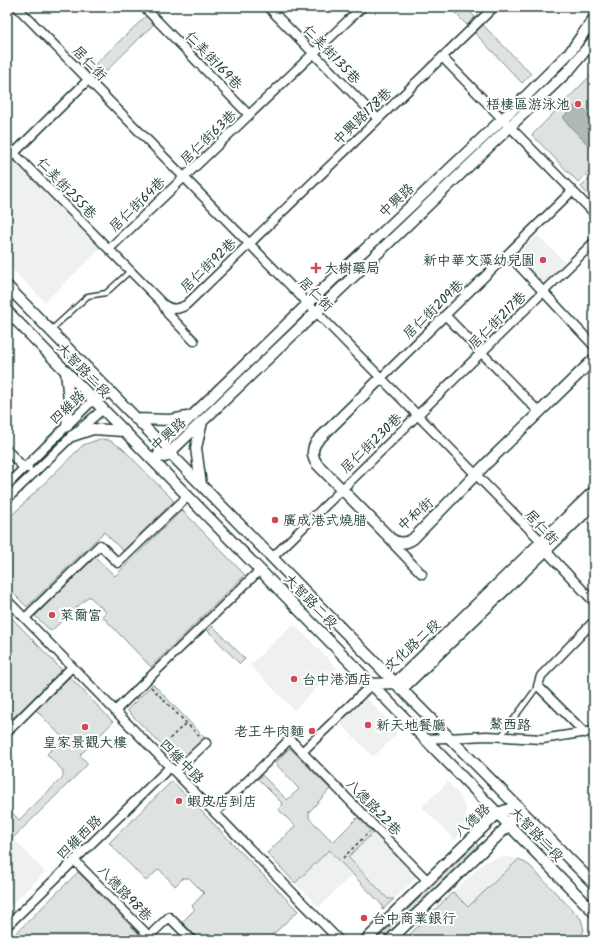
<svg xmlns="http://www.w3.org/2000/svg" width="601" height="947" viewBox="0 0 601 947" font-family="Kalam,'LXGW WenKai TC',sans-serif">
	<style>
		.built { fill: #eef1f0 }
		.green { fill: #dee3e2; stroke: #7e908b }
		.water { fill: #afbab7; stroke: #758883 }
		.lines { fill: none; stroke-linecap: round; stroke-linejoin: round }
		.service-casing { stroke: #1f3d34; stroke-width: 7 }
		.minor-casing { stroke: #1f3d34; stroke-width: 11 }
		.tertiary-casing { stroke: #1f3d34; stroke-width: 13 }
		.path { stroke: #1f3d34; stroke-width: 1.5; stroke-dasharray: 3 3; stroke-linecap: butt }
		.service { stroke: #fff; stroke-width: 4 }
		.minor { stroke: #fff; stroke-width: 8 }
		.tertiary { stroke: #fff; stroke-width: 10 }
		.poi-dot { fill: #d1495b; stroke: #fff; stroke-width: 1.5 }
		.labels { text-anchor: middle; stroke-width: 4; stroke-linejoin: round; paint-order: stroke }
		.street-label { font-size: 14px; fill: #1f3d34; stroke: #fff }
		.poi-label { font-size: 14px; fill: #1f3d34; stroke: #fff; text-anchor: start }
	</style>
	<rect width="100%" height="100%" fill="#fff"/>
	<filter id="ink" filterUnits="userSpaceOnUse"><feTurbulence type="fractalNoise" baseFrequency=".025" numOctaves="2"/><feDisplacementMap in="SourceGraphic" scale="8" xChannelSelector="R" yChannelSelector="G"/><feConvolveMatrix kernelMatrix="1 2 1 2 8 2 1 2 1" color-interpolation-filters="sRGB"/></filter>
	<g filter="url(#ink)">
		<path class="built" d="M14 161 100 249 45 302 7 264V167Z
			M537 235 565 262 544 283 520 259 521 251Z
			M296 626 337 668 294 710 250 665 290 627Z
			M366 698 396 729V735L373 757 340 723Z
			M448 782 460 796 466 810 465 823 462 832 455 840 422 807Z
			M373 833 417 877 394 899H388L348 857Z
			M13 838 45 872 7 909V844Z
			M329 850 353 874 319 907 295 883Z
			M503 856 519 859 468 907 453 892 485 862Z"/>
		<path class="green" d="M449 7H465L475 17 467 25Z
			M146 16 154 24 99 78 90 69Z
			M483 25 531 74 522 83 475 33Z
			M594 72V168L578 182 532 135Z
			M594 174V201L581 187Z
			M100 439 109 440 122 448 174 501 123 551 104 532 27 607 7 587V520L83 445Z
			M182 510 245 575 151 667 102 616 106 612 89 596 51 631 35 616 95 557 115 576Z
			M7 613 62 670 7 724Z
			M213 626 245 659 240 664 208 631Z
			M70 677 113 722 80 755 88 764 7 844V807L19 820 63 777V771L47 754 63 738 36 710Z
			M153 684 205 738 179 763 127 710Z
			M290 748 330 789 309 812V818L333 842 358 817 373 833 348 857 388 899H394L382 910V905L329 850 295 883 267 853 295 826 278 809 283 804 258 779 262 775 287 800 299 789 275 763Z
			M172 781 298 911 267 940H200L182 922 195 909 192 906 204 893 189 878H183L175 886 159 869 146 881 109 843Z
			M476 843 479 846 381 940H376Z
			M519 859 530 866 581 919 584 930 579 940H404L453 892 468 907Z
			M78 872 141 936 137 940H9Z"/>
		<path class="water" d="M578 103 594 119V151L562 118Z"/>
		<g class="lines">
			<defs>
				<path id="service" d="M51 330 88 296 106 293 130 271
					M501 736 538 686"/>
				<path id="minor" d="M17 7 542 542 546 551 594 602
					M144 7 249 115
					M268 7 378 119
					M442 57 594 213
					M7 146 163 304C170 310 178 310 186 305L494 7
					M7 160 88 80
					M109 249 362 7
					M508 254 594 346
					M163 305 168 314 194 341
					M445 315 539 412
					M381 378 572 191
					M7 450 24 468H28
					M7 485 94 399 111 393
					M7 499 72 436 103 409
					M390 538 395 546 422 574
					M272 558 594 242
					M7 600 339 940
					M25 618 100 545 118 563 188 496
					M115 711 260 570
					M7 732 72 667
					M585 733 538 686 541 676 594 621
					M425 739 487 736 542 739 594 731
					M302 752 428 881
					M7 758V759
					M175 772 206 743
					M215 813 290 739 302 752 372 684
					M74 860 149 936 169 917 192 940
					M7 926 170 767
					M590 940 594 938"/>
				<path id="tertiary" d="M7 286 333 620 594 884
					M7 311 594 912
					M66 371 69 401 67 426
					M381 378 318 440C312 447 311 456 317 464L390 538C397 544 405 544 413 539L487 463 594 359
					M136 419 170 420 193 416
					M72 436 93 429 124 431
					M165 457 569 70 594 40
					M156 463 162 445 320 292 512 110 571 51 594 18
					M201 485 196 448 202 422
					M372 684 395 683 594 491
					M401 690 594 504
					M366 940 498 813 518 806
					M390 940 509 825 518 806"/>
			</defs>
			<use href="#service" class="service-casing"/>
			<use href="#minor" class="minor-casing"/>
			<use href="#tertiary" class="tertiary-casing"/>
			<path class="path" d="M151 687 200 737
				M161 747 186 723
				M343 858 369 832"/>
			<use href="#service" class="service"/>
			<use href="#minor" class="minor"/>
			<use href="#tertiary" class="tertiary"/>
		</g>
	</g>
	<g class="poi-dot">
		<circle cx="578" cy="104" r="4"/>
		<circle cx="543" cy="260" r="4"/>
		<path d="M314 262h4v4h4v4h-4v4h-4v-4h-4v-4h4z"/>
		<circle cx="275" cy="520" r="4"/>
		<circle cx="52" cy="615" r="4"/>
		<circle cx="294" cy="679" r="4"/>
		<circle cx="368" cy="725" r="4"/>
		<circle cx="85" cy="727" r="4"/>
		<circle cx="312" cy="731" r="4"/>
		<circle cx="179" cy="801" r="4"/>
		<circle cx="364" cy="918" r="4"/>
	</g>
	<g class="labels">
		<g class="street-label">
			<text transform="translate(332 54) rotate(46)" y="5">仁美街135巷</text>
			<text transform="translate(214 60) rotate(46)" y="5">仁美街169巷</text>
			<text transform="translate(90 63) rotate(46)" y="5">居仁街</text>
			<text transform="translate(362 116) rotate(-44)" y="5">中興路178巷</text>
			<text transform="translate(208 137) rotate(-44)" y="5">居仁街63巷</text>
			<text transform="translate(67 188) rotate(46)" y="5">仁美街255巷</text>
			<text transform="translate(396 200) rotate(-43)" y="5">中興路</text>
			<text transform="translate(137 204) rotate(-44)" y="5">居仁街64巷</text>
			<text transform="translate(208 265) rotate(-44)" y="5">居仁街92巷</text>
			<text transform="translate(316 294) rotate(45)" y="5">居仁街</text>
			<text transform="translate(433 309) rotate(-44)" y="5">居仁街209巷</text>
			<text transform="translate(497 320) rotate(-45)" y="5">居仁街217巷</text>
			<text transform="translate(84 370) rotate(46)" y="5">大智路二段</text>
			<text transform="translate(67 407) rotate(-43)" y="5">四維路</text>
			<text transform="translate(168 434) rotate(-42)" y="5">中興路</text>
			<text transform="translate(371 443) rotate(-44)" y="5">居仁街230巷</text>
			<text transform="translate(415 514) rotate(-41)" y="5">中和街</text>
			<text transform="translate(542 527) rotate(48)" y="5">居仁街</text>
			<text transform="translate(311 601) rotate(46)" y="5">大智路二段</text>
			<text transform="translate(412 645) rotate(-42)" y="5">文化路二段</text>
			<text transform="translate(510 724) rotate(3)" y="5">鰲西路</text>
			<text transform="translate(182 761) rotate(46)" y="5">四維中路</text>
			<text transform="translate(374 807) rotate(46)" y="5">八德路22巷</text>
			<text transform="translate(472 820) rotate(-42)" y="5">八德路</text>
			<text transform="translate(537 834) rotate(46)" y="5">大智路二段</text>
			<text transform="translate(79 837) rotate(-44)" y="5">四維西路</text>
			<text transform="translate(125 893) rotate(46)" y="5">八德路98巷</text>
		</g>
		<g class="poi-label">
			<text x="570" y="109" text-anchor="end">梧棲區游泳池</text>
			<text x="535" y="265" text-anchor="end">新中華文藻幼兒園</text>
			<text x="324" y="273">大樹藥局</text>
			<text x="283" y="525">廣成港式燒腊</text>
			<text x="60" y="620">萊爾富</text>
			<text x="302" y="684">台中港酒店</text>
			<text x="376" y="730">新天地餐廳</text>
			<text x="304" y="736" text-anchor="end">老王牛肉麵</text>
			<text x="85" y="747" text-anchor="middle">皇家景觀大樓</text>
			<text x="187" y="806">蝦皮店到店</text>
			<text x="372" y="923">台中商業銀行</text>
		</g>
	</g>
	<rect width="601" height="947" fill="none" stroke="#fff" stroke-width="24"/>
	<rect x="12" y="12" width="577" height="923" fill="none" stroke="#1f3d34" stroke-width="1.5" filter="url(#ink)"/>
</svg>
